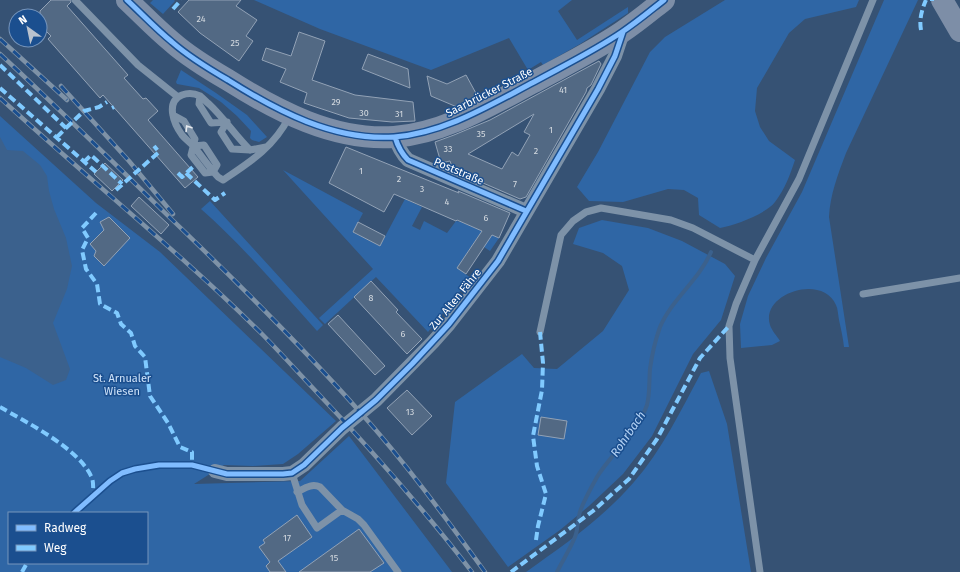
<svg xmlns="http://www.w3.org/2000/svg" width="960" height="572" viewBox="0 0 960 572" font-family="'Fira Sans',sans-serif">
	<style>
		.green { fill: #2f66a5; fill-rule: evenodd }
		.water { fill: #3b618d }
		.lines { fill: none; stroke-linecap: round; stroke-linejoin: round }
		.stream { stroke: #3b618d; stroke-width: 4 }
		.building { fill: #526984; stroke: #92a2b6; fill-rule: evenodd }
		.service { stroke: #7d92a8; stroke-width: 7 }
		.minor { stroke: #7d92a8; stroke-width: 14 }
		.primary { stroke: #7d8ea7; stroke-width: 22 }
		.rail-casing { stroke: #7e92a7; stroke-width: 4.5 }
		.rail { stroke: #1b4f8f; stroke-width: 3; stroke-dasharray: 9; stroke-linecap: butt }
		.quiet { stroke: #80caff; stroke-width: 4; stroke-dasharray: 8 4; stroke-linecap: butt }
		.cycleway-casing { stroke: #1b4f8f; stroke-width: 8 }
		.cycleway { stroke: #80bcff; stroke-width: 5 }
		.oneway { stroke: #e5e9ee }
		.labels { text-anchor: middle; stroke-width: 3; stroke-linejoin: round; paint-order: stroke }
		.number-label { font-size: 9px; fill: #d4dae0 }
		.street-label { font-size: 11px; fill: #fff; stroke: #1b4f8f }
		.park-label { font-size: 11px; fill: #cfe3fa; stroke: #1b4f8f }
		.water-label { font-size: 12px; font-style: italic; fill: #b5d3f5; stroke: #1b4f8f }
	</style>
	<rect width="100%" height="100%" fill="#365274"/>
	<path class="green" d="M153 0H174L175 1 163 14 150 3Z
		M254 0H572L558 11 577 40 628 7V13L580 44 543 65 541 62 528 70 509 38 431 70 320 29Z
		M725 0H859L856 7 805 19 789 33 757 88 755 111 760 127 769 141 795 160C790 175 785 189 775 202 766 214 735 225 720 228L699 215 698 198 684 190 668 189 623 202 589 201 577 187 598 152 650 52 665 37Z
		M884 0H918L846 153C838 174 830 195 829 217L849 347H844C843 338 841 329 839 320 838 315 838 309 836 305 822 273 760 294 770 325 772 331 777 336 780 341L772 345 741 348 740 324 748 296 766 258 802 192Z
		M181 70 216 93 247 115 267 137 259 142 252 140 250 138 251 131 237 116 221 102 199 88 177 84 176 82Z
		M0 116 96 203 160 252 336 421 298 454 283 464 253 466 224 465 194 484 300 481 349 436 452 572H0ZM9 513H147V563H9Z
		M283 170 363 213 353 232 380 246 405 199 422 207 412 226 420 230 424 221 447 233 456 221 461 222 499 238 490 251 475 241 457 268 471 278 428 332 376 277 325 324 319 318 373 269Z
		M210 201 323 325 317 331C279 289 243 246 201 209Z
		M602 220 648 228 682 241 725 264 735 276 721 320 693 354 652 436 623 474 589 506 560 530 508 567 446 483 455 402 522 354 534 368 557 369 603 331 629 290 622 266 603 253 573 244 579 228Z
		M709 371 727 424 751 572H526C564 545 603 518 634 482 662 450 681 410 701 373Z"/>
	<path class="water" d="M0 137 7 150 23 151 40 165 47 176 49 191 54 209 66 238 72 266 67 289 53 323 70 369 66 380 53 385 26 368 0 357Z"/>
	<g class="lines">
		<path class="stream" d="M557 572C563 560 570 549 575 537 578 530 577 523 579 516 580 507 592 486 597 477 612 453 637 433 647 405 650 393 649 381 650 369 652 354 655 341 660 327 672 299 699 280 711 252"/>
	</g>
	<path class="building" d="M51 0H70L71 2 67 6 128 75 124 78 143 99 146 98 158 111 148 120 198 177 185 188 103 95 100 98 48 39 51 36 40 25V11Z
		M189 0H241L236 6 257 20 246 36 253 41 239 61 200 33 178 12Z
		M299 32 325 41 312 80 355 95 413 102 415 121 392 122 349 118 304 103 307 93 280 82 286 69 262 60 266 48 291 56Z
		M368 54 408 69 410 88 362 69Z
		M599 61 601 64 591 85 587 88 586 92 526 197 520 199 453 170 450 161 441 163 435 142 454 135 490 120ZM534 114 524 132 530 135 518 156 512 152 502 169 468 154Z
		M466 75 478 97 457 107 431 96 427 76 447 84Z
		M346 147 459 193 458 191 510 213 499 238 492 235 466 274 457 268 482 231 457 220 456 221 394 194 384 212 329 183Z
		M105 163 123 180 112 191 94 174Z
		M139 197 169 225 161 234 131 206Z
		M109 217 130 238 104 266 94 256 96 251 90 244 104 230 100 222Z
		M358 222 385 236 380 246 353 232Z
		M371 281 398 310 396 312 422 339 407 354 354 297Z
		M338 315 385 366 375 375 328 324Z
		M407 390 432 416 412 435 387 408Z
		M541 417 567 421 564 439 538 435Z
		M297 515 312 537 278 561 286 572H270L266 566 270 562 259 547 265 543 263 540Z
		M359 529 384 563 370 572H299Z"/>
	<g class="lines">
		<path class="service" d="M75 0 138 65 178 97
			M200 96 199 104 211 123 227 122
			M173 115 184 121 195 139 191 155 205 173 213 172
			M227 122 221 132 232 149 250 150 266 147
			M194 146 204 145 217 165 213 172
			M250 150C235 135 224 118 209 104 206 102 203 98 200 96 194 93 187 93 182 95 165 102 174 124 182 135 186 140 191 143 195 148 203 158 210 168 218 177L223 180C250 162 274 147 289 117
			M863 294 960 278
			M540 332 561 235 573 221 586 212 601 208 671 220 693 228 755 260
			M292 473 302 505 317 528 342 510
			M297 492C305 488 312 483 320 487L342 510 358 519 364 525 398 572
			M760 572 730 358 729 326 736 304 755 260 799 179 873 0"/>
		<path class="minor" d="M395 137C398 147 401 153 408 160L526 211
			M215 471 227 474H283L292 473 304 465 342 428 376 400 433 342 449 324 498 261 598 89 615 56 623 32"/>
		<path class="primary" d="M127 0C142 14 156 29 172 42 189 57 209 69 228 80 277 111 334 141 394 137 445 133 490 105 534 82 563 66 594 51 622 32 637 22 650 11 664 0
			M942 0 960 31"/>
		<defs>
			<path id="rail" d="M0 39 67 100
				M0 54C55 105 109 158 162 210 230 275 297 341 360 412 405 462 445 517 485 572
				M61 86 129 161 173 214
				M0 98C86 177 177 250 260 332 278 350 294 368 311 386 368 446 422 507 472 572"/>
		</defs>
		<use href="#rail" class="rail-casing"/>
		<use href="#rail" class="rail"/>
		<path class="quiet" d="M932 0V1
			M173 9 181 0
			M921 30C919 19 922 9 926 0
			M0 65 66 128 56 138
			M0 88 96 172
			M112 108 114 107
			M66 128 84 111 99 107 107 102
			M84 162 91 155 122 184
			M178 173 182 177 194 166
			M186 173 215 200 225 193
			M116 190 159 152 154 146
			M96 213 82 228 88 238 82 250 86 269 97 284 100 304 117 313 121 324 131 333 135 346 145 357 150 396 168 423 180 447 192 452V465
			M0 407C26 422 78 448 91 476 94 481 93 489 93 495
			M536 540 538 526 546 494 537 466 533 436 542 390 543 363 540 332
			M22 572 27 563
			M511 572 593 511 629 479 657 439 700 358 729 326"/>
		<defs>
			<path id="cycleway" d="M127 0C142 14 156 29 172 42 189 57 209 69 228 80 277 111 334 141 394 137 445 133 490 105 534 82 563 66 594 51 622 32 637 22 650 11 664 0
				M395 137C398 147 401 153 408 160L526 211
				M74 513 110 481 122 473 135 469 159 465H192L227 474H283L292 473 304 465 342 428 376 400 412 364 449 324 498 261 598 89 615 56 623 32"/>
		</defs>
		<use href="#cycleway" class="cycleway-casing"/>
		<use href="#cycleway" class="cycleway"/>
	</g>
	<defs><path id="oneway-chevron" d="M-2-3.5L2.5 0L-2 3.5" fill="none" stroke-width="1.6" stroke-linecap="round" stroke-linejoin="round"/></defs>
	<use class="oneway" href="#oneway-chevron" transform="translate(188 128) rotate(-122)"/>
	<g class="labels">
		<g class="number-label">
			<text x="201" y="22">24</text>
			<text x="235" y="46">25</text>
			<text x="563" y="93">41</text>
			<text x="336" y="105">29</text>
			<text x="364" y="116">30</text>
			<text x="399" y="117">31</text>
			<text x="551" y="133">1</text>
			<text x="481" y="137">35</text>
			<text x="448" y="152">33</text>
			<text x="536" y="154">2</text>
			<text x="361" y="174">1</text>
			<text x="399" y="182">2</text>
			<text x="515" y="187">7</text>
			<text x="422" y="192">3</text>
			<text x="447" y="205">4</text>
			<text x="486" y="221">6</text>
			<text x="371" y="301">8</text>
			<text x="403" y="337">6</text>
			<text x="410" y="415">13</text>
			<text x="287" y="541">17</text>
			<text x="334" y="561">15</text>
		</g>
		<g class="street-label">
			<text transform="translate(489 92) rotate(-27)" y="4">Saarbrücker Straße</text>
			<text transform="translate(459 171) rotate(23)" y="4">Poststraße</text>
			<text transform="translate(455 299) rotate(-51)" y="4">Zur Alten Fähre</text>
		</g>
		<g class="park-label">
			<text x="122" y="382">St. Arnualer<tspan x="122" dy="13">Wiesen</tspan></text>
		</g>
		<g class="water-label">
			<text transform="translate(628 434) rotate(-56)" y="4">Rohrbach</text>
		</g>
	</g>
	<rect x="8" y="512" width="140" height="52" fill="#1b4f8f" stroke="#7695bc"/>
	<rect x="16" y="525" width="20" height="6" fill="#80bcff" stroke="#7695bc"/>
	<text x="44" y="532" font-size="12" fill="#ffffff">Radweg</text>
	<rect x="16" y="545" width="20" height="6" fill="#80caff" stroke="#7695bc"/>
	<text x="44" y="552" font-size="12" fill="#ffffff">Weg</text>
	<g transform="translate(28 28) rotate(327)"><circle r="19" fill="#1b4f8f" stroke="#7695bc"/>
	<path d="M0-3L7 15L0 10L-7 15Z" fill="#b9c2ce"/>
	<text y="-6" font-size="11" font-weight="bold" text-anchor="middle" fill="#ffffff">N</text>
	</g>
</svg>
